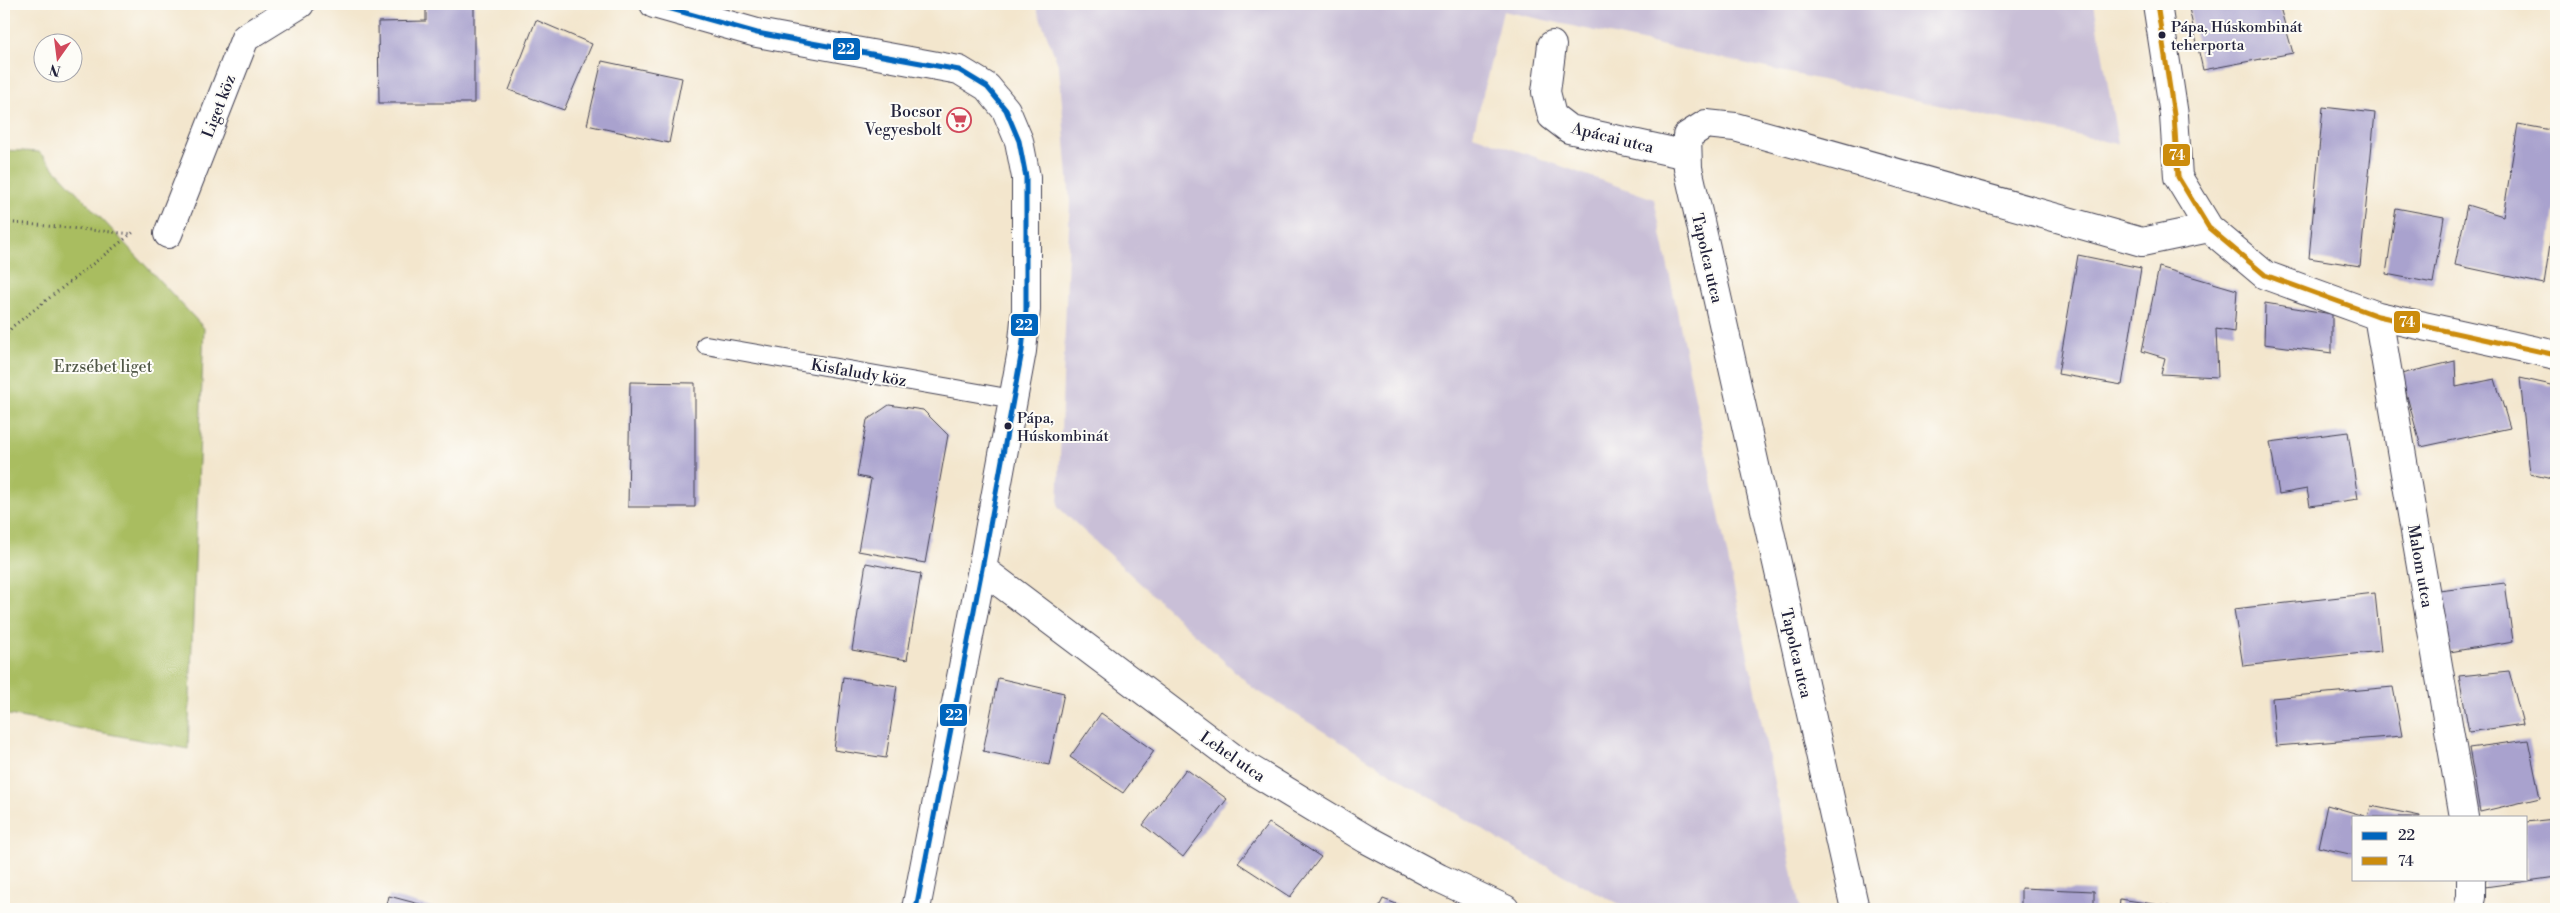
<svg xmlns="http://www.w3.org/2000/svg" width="2560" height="913" viewBox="0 0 2560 913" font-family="'Libre Bodoni',serif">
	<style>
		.industrial { fill: #c9bfd7 }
		.green { fill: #a9bd61; stroke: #66704e }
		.building { fill: #a9a2ce }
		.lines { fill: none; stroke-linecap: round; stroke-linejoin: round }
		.lane-casing { stroke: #413f51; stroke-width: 20 }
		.street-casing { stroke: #413f51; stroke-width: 30 }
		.path { stroke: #413f51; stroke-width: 3; stroke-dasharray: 1 4; stroke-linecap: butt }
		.lane { stroke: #fff; stroke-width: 18 }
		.street { stroke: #fff; stroke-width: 28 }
		.bus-1-casing { stroke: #fdfcf7; stroke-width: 9 }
		.bus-2-casing { stroke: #fdfcf7; stroke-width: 9 }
		.bus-1 { stroke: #0065bd; stroke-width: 5 }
		.bus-2 { stroke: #cc8c0c; stroke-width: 5 }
		.bus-dot { fill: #22223b; stroke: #fdfcf7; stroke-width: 2 }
		.labels { text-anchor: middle; stroke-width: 4; stroke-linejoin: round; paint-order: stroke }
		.bus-label { font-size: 15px; fill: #22223b; stroke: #fdfcf7; text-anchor: start }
		.street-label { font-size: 16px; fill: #22223b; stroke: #fdfcf7 }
		.poi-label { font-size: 16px; fill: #22223b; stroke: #fdfcf7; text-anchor: end }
		.park-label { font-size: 16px; fill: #515848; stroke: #fdfcf7 }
		.line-badge { stroke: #fdfcf7; stroke-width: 2 }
		.badge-label { font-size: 14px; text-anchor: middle; font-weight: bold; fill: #fff }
	</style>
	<rect width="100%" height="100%" fill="#fdfcf7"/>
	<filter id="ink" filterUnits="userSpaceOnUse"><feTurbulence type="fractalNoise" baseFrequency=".02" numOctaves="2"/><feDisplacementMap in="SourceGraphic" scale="10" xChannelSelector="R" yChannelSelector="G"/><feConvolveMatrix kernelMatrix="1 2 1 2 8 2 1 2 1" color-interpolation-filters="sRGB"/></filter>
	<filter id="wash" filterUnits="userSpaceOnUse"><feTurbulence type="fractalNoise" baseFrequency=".0096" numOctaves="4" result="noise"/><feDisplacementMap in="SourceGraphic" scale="20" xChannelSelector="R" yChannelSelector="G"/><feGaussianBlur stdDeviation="1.12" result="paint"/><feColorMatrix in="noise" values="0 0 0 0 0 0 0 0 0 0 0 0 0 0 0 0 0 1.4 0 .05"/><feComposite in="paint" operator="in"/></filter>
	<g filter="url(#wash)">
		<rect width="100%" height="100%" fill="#f3e6cd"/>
		<path class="industrial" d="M1012 4H2094L2118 144 1503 11 1473 135 1654 199 1800 909H1628L1512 848 1253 688 1058 507 1070 202 1059 67 1036 7Z"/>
		<path class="green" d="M4 150 39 152 204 328 188 749 4 714Z"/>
		<g id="blocks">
			<path class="building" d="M426 4H474V103H379L378 22 426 21Z
				M2188 4H2279L2293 53 2203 70Z
				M536 20 592 44 564 110 509 90Z
				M602 61 682 78 669 143 587 125Z
				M2323 107 2375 113 2360 266 2309 258Z
				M2518 124 2556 131V204L2544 284 2455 265 2467 205 2503 216Z
				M2396 208 2444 217 2433 283 2386 274Z
				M2078 255 2141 268 2122 385 2058 374Z
				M2159 267 2237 290 2234 332 2216 329 2218 377 2161 374 2165 358 2142 351Z
				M2265 303 2332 314V353L2264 344Z
				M2455 361 2456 387 2495 379 2510 428 2421 447 2401 374Z
				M2520 378 2556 386V480L2530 474Z
				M630 382 695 383V507H628Z
				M889 405 923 410 948 435 925 563 858 551 871 479 857 476 867 420Z
				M2348 432 2358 499 2310 506 2307 489 2279 494 2270 442Z
				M866 563 921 574 907 660 852 650Z
				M2505 583 2513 641 2450 652 2439 591Z
				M2375 593 2381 651 2243 666 2234 609Z
				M2509 671 2523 724 2469 732 2459 676Z
				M843 677 897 686 886 758 834 750Z
				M998 678 1064 693 1049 765 983 751Z
				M2393 687 2402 736 2276 746 2272 698Z
				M1101 713 1154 751 1123 793 1070 757Z
				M2528 740 2540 798 2480 812 2469 748Z
				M1186 769 1227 799 1183 857 1143 825Z
				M2327 805 2365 816 2354 817V855L2318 847Z
				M2371 806 2420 816V817H2368Z
				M2555 819 2556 877 2485 887 2484 879H2526V822Z
				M1269 823 1321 857 1290 897 1238 863Z
				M2021 888 2094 891V909H2021Z
				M389 896 438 909H386Z
				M1383 899 1410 909H1378Z
				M2120 899 2180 908V909H2119Z"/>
		</g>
	</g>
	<g filter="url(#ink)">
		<use href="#blocks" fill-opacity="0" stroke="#413f51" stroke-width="1"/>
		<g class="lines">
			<defs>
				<path id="lane" d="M706 345 1013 399"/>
				<path id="street" d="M654 4 757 33 959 70 987 87 1006 110 1019 141 1026 177V310L1022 351 982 569 916 909
					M2157 4 2174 115 2178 177 2209 228 2265 275 2378 316 2556 355
					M1552 45 1546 92 1552 116 1569 129 1687 155
					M168 234 245 38 300 4
					M2378 316 2464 817
					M982 569 1240 763 1366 839 1439 878 1505 909
					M1855 909 1688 168 1687 136 1706 124 1735 127 2142 242 2209 228
					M2468 909 2471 897V879"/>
			</defs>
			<use href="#lane" class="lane-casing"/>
			<use href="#street" class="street-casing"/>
			<path class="path" d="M4 222 133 234
				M4 337 12 327 135 231"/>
			<use href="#lane" class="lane"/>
			<use href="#street" class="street"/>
			<defs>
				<path id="bus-1" d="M654 4 757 33 959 70 987 87 1006 110 1019 141 1026 177V310L1022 351 982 569 916 909"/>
				<path id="bus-2" d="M2157 4 2174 115 2178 177 2209 228 2265 275 2378 316 2556 355"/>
			</defs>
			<use href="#bus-1" class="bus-1-casing"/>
			<use href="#bus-2" class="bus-2-casing"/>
			<use href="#bus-1" class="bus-1"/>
			<use href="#bus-2" class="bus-2"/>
		</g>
	</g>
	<defs>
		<symbol id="supermarket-ring" viewBox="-11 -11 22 22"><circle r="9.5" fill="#fdfcf7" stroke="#d1495b" stroke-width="1.5"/><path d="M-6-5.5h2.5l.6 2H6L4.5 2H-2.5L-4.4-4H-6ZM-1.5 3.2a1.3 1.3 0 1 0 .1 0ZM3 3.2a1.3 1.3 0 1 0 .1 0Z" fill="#d1495b"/></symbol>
	</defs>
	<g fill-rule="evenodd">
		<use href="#supermarket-ring" x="945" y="106" width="28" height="28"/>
	</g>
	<g class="bus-dot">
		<circle cx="2162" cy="35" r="4.5"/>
		<circle cx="1008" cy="426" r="4.5"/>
	</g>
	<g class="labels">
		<g class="bus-label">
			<text x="2171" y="32">Pápa, Húskombinát<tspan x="2171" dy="18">teherporta</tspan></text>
			<text x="1017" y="423">Pápa,<tspan x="1017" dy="18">Húskombinát</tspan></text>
		</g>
		<g class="street-label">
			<text transform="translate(218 106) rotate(-69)" y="6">Liget köz</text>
			<text transform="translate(1613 137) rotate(14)" y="6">Apácai utca</text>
			<text transform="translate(1708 258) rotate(77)" y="6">Tapolca utca</text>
			<text transform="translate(859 372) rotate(10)" y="6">Kisfaludy köz</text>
			<text transform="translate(2421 566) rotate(80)" y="6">Malom utca</text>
			<text transform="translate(1797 653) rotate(77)" y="6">Tapolca utca</text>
			<text transform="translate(1233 756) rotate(35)" y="6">Lehel utca</text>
		</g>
		<g class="poi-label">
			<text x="942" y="117">Bocsor<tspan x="942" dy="18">Vegyesbolt</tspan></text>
		</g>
		<g class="park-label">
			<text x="103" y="372">Erzsébet liget</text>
		</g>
	</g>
	<g class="line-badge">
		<rect x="832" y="37" width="29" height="24" rx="5" fill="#0065bd"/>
		<rect x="2162" y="143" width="29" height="24" rx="5" fill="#cc8c0c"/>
		<rect x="2393" y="310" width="28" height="24" rx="5" fill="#cc8c0c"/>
		<rect x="1010" y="313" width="29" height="24" rx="5" fill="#0065bd"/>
		<rect x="939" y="703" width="29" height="24" rx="5" fill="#0065bd"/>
	</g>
	<g class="badge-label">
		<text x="846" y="54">22</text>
		<text x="2177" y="160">74</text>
		<text x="2407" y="327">74</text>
		<text x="1024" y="330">22</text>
		<text x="954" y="720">22</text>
	</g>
	<rect width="2560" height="913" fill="none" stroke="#fdfcf7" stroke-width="20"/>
	<rect x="2352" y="816" width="175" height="65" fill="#fdfcf7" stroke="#a5a5ac"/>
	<rect x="2362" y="832" width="25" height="8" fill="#0065bd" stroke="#a5a5ac"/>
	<text x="2398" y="840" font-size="15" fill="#22223b">22</text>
	<rect x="2362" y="857" width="25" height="8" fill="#cc8c0c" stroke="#a5a5ac"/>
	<text x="2398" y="866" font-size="15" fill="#22223b">74</text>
	<g transform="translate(58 58) rotate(194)"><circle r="24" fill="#fdfcf7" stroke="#a5a5ac"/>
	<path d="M0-4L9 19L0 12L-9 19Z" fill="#d1495b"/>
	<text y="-8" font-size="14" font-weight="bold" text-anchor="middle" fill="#22223b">N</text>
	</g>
</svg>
